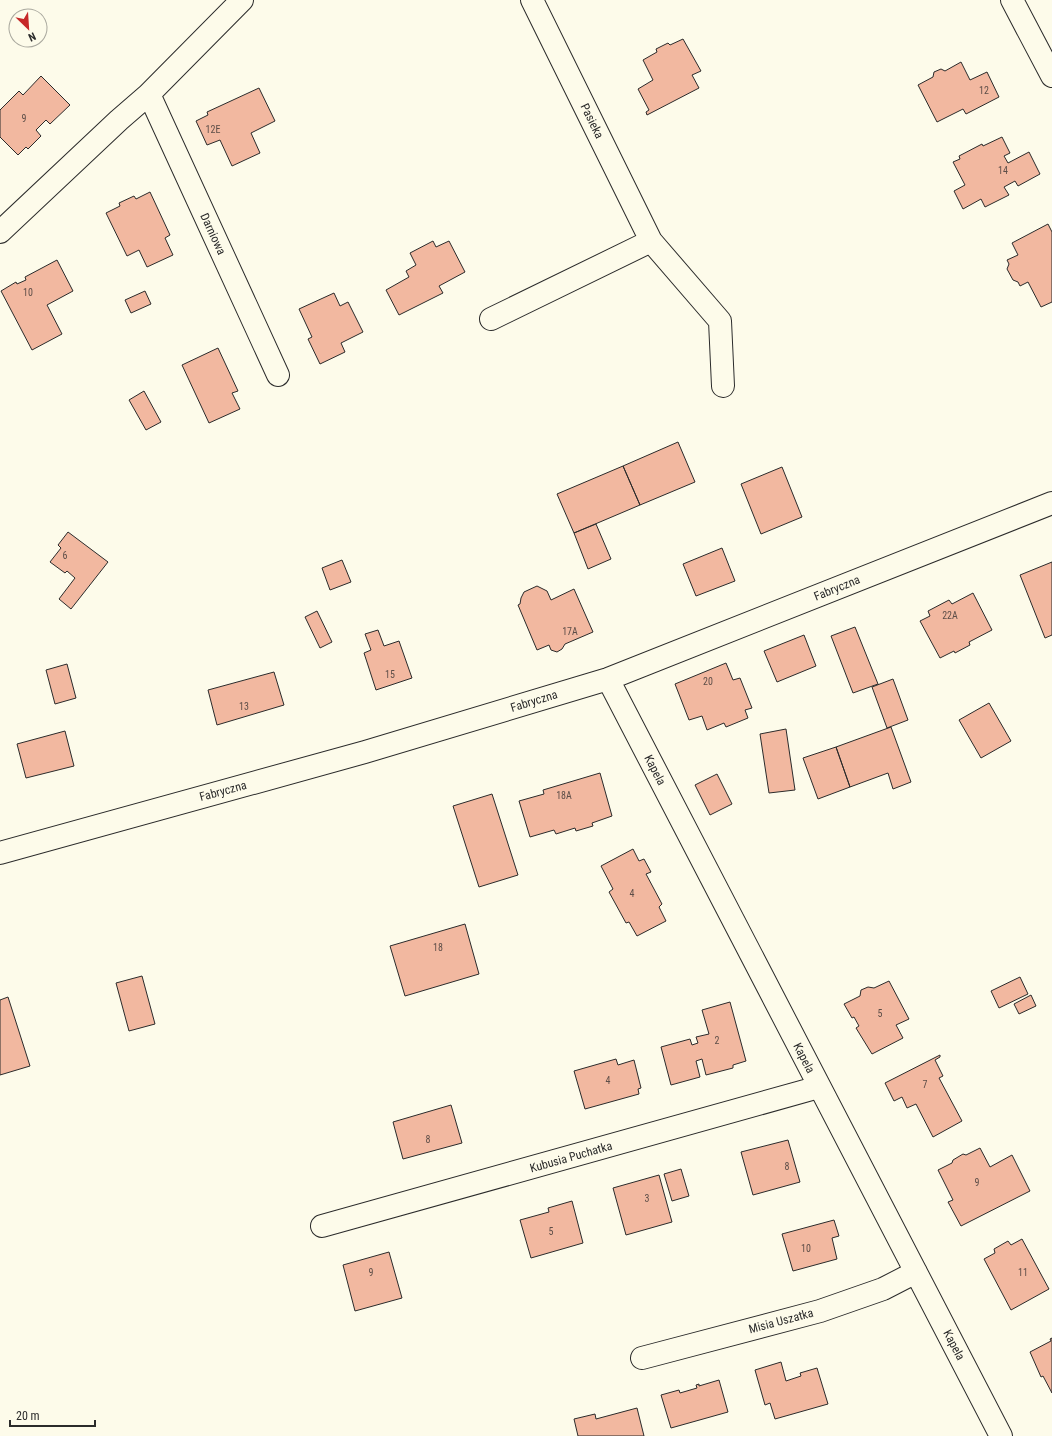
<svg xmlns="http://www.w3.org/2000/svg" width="1052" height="1436" viewBox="0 0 1052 1436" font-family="'Roboto Condensed',sans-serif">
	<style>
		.building { fill: #f2b8a0; stroke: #2b2b2b }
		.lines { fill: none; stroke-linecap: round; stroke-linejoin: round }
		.street-casing { stroke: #2b2b2b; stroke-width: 24 }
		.street { stroke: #fdfbea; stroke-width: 22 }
		.labels { text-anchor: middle; stroke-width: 3; stroke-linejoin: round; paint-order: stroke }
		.number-label { font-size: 10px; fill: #5d4e48 }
		.street-label { font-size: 12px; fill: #2b2b2b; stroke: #fdfbea }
	</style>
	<rect width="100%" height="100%" fill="#fdfbea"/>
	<path class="building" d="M683 39 701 71 692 75 699 88 647 115 646 112 649 110 638 89 653 80 643 60 657 52 656 49 668 43 670 45Z
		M961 62 970 80 987 72 999 97 966 114 963 109 937 122 918 85 933 77 934 72 941 69 945 71Z
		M41 76 70 105 50 124 46 120 36 130 41 136 28 149 26 147 18 155 0 137V110L19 91 23 95Z
		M259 88 275 121 251 133 260 153 232 166 220 140 207 145 196 121 208 115 207 112Z
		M1002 137 1010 153 1004 156 1008 163 1029 152 1040 174 1018 186 1015 181 1004 187 1009 195 985 207 981 199 963 209 954 191 965 185 953 162 960 159 959 156 982 144 983 146Z
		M150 192 170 235 165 238 173 255 147 267 139 250 127 256 106 213 120 206 119 203 134 196 136 199Z
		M1048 224 1052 232V302L1041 307 1028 282 1020 286 1018 282 1013 280 1007 269 1009 264 1007 260 1018 255 1012 243Z
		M433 241 436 247 449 241 465 272 439 286 443 293 399 315 386 290 409 277 406 271 416 265 410 253Z
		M57 260 73 291 47 305 62 334 32 350 1 291 16 282 17 284 26 280 25 277Z
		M145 291 151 304 131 313 125 300Z
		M334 293 340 306 348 302 363 332 341 343 345 352 320 364 308 339 312 337 299 309Z
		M218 348 238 391 232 393 240 409 209 423 182 365Z
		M144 391 161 422 146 430 129 400Z
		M678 442 695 482 640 505 623 466Z
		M623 466 640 505 574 533 557 494Z
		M782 467 802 517 761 534 741 484Z
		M596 524 611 559 588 569 574 533Z
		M68 532 108 562 71 609 59 599 75 578 67 571 65 573 50 562 61 548 58 545Z
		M722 548 735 581 696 596 683 564Z
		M342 560 351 582 330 590 322 568Z
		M1052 562V635L1045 638 1020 575Z
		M537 586 547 591 551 600 574 589 593 632 565 644 562 649 557 652 551 650 549 645 537 650 518 605 520 604 521 598 524 592Z
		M973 593 992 630 969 642 970 645 955 653 954 651 940 658 920 621 930 616 928 611 949 600 952 604Z
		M317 611 332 642 320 648 305 617Z
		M855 627 878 684 853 693 831 636Z
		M378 630 384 646 399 641 412 678 376 690 364 653 371 650 365 634Z
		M804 635 816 666 777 682 764 651Z
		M726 663 733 680 740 678 752 708 745 710 748 718 726 727 724 723 707 730 702 716 689 720 675 684Z
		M67 664 76 698 55 704 46 670Z
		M274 672 284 705 217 725 208 690Z
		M893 679 908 720 887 728 872 687Z
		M989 703 1011 741 981 758 959 720Z
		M891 727 911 782 893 789 888 773 850 787 836 747Z
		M786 729 795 790 769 793 760 734Z
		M65 731 74 766 26 778 17 744Z
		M836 747 850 787 818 799 803 758Z
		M600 773 612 816 592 823 593 826 576 831 575 828 556 834 554 830 530 837 519 801 544 794 543 790Z
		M717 774 732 804 710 815 695 785Z
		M492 794 518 875 479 887 453 806Z
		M633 849 639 861 644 859 651 872 646 874 662 904 659 907 666 921 637 936 629 922 626 923 609 892 613 889 601 866Z
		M465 924 479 974 405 996 390 946Z
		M142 976 155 1024 129 1031 116 983Z
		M1020 977 1028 994 999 1008 991 991Z
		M889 981 909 1019 896 1025 903 1038 872 1054 856 1028 859 1026 854 1017 852 1018 844 1004 860 996 861 990 868 987 874 988Z
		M1031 995 1036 1006 1019 1014 1014 1004Z
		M8 997 30 1066 0 1075V1000Z
		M730 1002 746 1061 733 1065V1068L706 1075 702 1059 696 1061 700 1077 671 1085 661 1047 690 1039 692 1045 698 1043 696 1037 709 1034 702 1010Z
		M940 1055V1057L935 1060 943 1076 939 1078 962 1121 933 1137 916 1104 907 1108 902 1097 894 1101 885 1083Z
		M616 1059 618 1065 634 1060 641 1088 638 1089 639 1094 585 1109 574 1071Z
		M451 1105 462 1143 403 1159 393 1122Z
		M788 1140 800 1182 753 1195 741 1152Z
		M980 1148 990 1167 1012 1155 1030 1191 961 1226 948 1202 953 1200 938 1170 952 1163 953 1160 963 1154 966 1155Z
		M681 1169 689 1196 672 1201 664 1174Z
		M659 1175 672 1222 626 1235 613 1188Z
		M572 1201 583 1243 531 1258 520 1220 549 1212 548 1208Z
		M834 1220 839 1236 832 1238 837 1259 793 1271 782 1234Z
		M1022 1239 1049 1289 1011 1310 984 1259 995 1253 994 1249 1008 1241 1011 1245Z
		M389 1252 402 1298 355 1311 343 1265Z
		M1052 1338V1393L1043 1376 1041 1377 1030 1352 1051 1341 1050 1339Z
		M781 1362 786 1381 801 1376 800 1373 817 1368 828 1404 775 1419 770 1403 765 1405 755 1370Z
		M719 1380 728 1412 671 1428 661 1395 679 1390 680 1393 697 1388 696 1385 699 1384V1386Z
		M637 1408 644 1436H578L574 1419 595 1414 596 1419Z"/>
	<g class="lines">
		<defs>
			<path id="street" d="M532 0 651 241 720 321 723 386
				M1012 0 1052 76
				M149 94 278 375
				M0 232 119 120 149 94 242 0
				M491 319 651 241
				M608 679 1001 1436
				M0 853 365 752 608 679 1052 503
				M322 1226 819 1087
				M642 1358 820 1311 883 1289 916 1272"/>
		</defs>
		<use href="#street" class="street-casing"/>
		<use href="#street" class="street"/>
	</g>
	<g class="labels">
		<g class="number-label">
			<text x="984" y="94">12</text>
			<text x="24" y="122">9</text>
			<text x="213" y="133">12E</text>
			<text x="1003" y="174">14</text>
			<text x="28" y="296">10</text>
			<text x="65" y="559">6</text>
			<text x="950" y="619">22A</text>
			<text x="570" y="635">17A</text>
			<text x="390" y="678">15</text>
			<text x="708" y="685">20</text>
			<text x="244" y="710">13</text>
			<text x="564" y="799">18A</text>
			<text x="632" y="897">4</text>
			<text x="438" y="951">18</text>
			<text x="880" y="1017">5</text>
			<text x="717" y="1044">2</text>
			<text x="608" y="1084">4</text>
			<text x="925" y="1088">7</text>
			<text x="428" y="1143">8</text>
			<text x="787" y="1170">8</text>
			<text x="977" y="1186">9</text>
			<text x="647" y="1202">3</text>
			<text x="551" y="1235">5</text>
			<text x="806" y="1252">10</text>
			<text x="371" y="1276">9</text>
			<text x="1023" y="1276">11</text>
		</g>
		<g class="street-label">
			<text transform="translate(592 121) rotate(64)" y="4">Pasieka</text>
			<text transform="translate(213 234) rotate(65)" y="4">Darniowa</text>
			<text transform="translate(837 588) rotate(-22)" y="4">Fabryczna</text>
			<text transform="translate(534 701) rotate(-17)" y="4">Fabryczna</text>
			<text transform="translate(655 770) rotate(63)" y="4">Kapela</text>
			<text transform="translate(223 791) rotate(-15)" y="4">Fabryczna</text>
			<text transform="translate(804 1058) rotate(63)" y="4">Kapela</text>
			<text transform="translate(571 1157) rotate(-16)" y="4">Kubusia Puchatka</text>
			<text transform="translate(781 1321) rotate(-15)" y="4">Misia Uszatka</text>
			<text transform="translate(954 1345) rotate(62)" y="4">Kapela</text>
		</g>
	</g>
	<g transform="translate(28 28) rotate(155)"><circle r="19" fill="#fdfbea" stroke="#a9a89e"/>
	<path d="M0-3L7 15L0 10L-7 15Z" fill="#c62828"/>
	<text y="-6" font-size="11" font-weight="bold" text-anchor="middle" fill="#2b2b2b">N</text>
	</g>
	<path d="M10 1420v6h85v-6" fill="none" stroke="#2b2b2b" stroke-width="2"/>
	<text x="16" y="1420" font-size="12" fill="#2b2b2b" stroke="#fdfbea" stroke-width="3" paint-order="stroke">20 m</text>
</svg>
